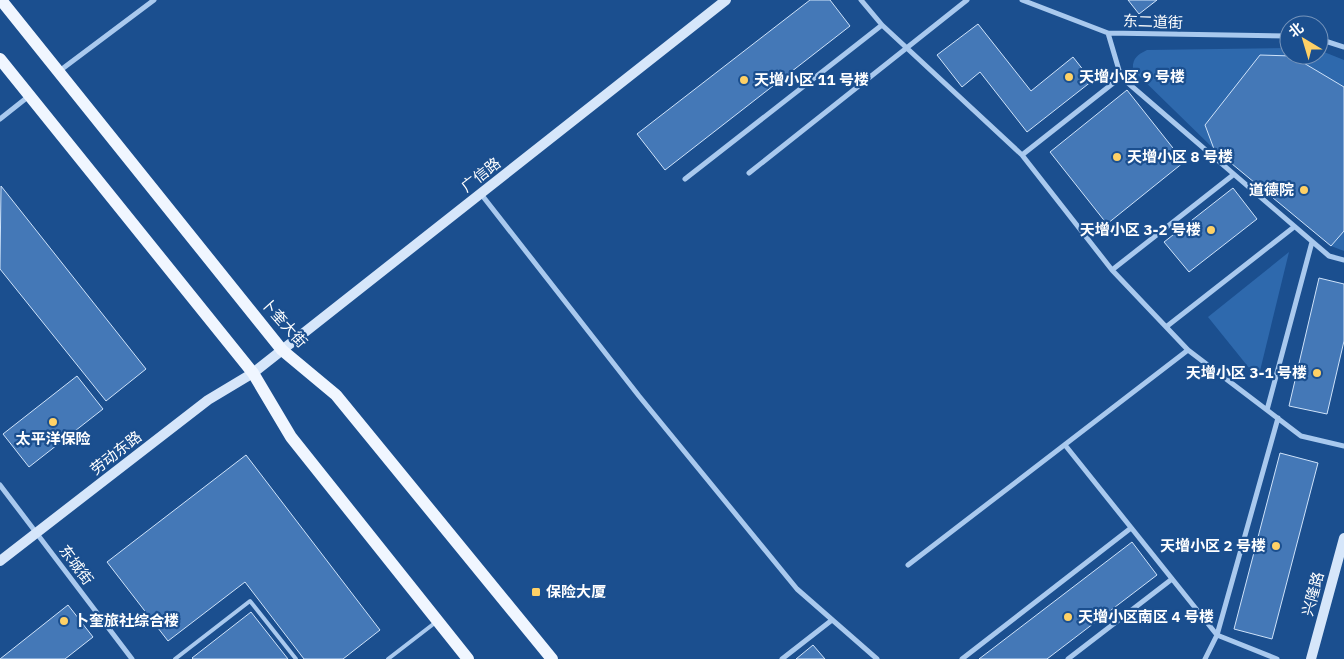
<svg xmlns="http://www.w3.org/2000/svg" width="1344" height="659" viewBox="0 0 1344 659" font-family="'IBM Plex Sans','Noto Sans SC',sans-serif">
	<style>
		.green { fill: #2e69ad }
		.building { fill: #4478b7; stroke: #cfe3fa }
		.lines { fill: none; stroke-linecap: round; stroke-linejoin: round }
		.lane { stroke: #a9c9ee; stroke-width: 4 }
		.street { stroke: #a9c9ee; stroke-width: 5 }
		.secondary { stroke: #d6e6fa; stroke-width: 10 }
		.primary { stroke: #f0f6ff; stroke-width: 12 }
		.poi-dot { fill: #ffd166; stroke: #1b4f8f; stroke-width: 2 }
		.labels { text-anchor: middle; stroke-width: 4.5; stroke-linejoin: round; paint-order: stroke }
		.street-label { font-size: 15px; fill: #fff; stroke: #1b4f8f }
		.poi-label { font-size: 15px; font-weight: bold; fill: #fff; stroke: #1b4f8f; text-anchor: start }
	</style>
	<rect width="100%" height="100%" fill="#1b4f8f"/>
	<path class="green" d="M1289 48V55H1319V50L1344 60V251L1331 246 1214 149 1133 70C1132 59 1137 55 1147 50Z
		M1289 252 1258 379 1208 317Z"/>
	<path class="building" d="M810 0H830L850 26 665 170 637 134Z
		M1128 0H1157L1139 14Z
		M978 24 1031 91 1073 57 1092 81 1027 132 980 72 962 87 937 55Z
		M1260 55 1292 56 1344 87V231L1331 246 1214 149 1205 125Z
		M1127 90 1184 162 1107 224 1050 152Z
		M1 186 146 369 106 401 0 269Z
		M1233 188 1257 219 1189 272 1164 242Z
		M1319 278 1344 284V341L1327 414 1289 406Z
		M77 376 103 409 29 467 3 434Z
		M1280 453 1318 463 1272 639 1234 629Z
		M246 455 380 630 343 659H304L245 582 168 641 107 562Z
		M1132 542 1157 575 1047 659H979Z
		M68 605 93 637 65 659H0Z
		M251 612 288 659H193L192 658Z
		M813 645 825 659H796Z"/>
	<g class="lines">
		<path class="lane" d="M175 659 250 601 296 659
			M388 659 436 622"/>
		<path class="street" d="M861 0 882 25 1022 155
			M1022 0 1108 33 1289 36
			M1108 33 1121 77 1329 256 1344 260
			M1319 39 1344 47
			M58 72 154 0
			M0 119 29 96
			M749 173 967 0
			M685 179 882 25
			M481 194 639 396 797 589 877 659
			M1112 270 1233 175
			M1166 327 1294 227
			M1188 350 1301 436 1344 446
			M1267 410 1312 242
			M1065 445 1217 635 1277 659
			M0 485 132 659
			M908 565 1188 350 1112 270 1022 155 1121 77
			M782 659 832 620
			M962 659 1131 528
			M1068 659 1172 579
			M1205 659 1217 635 1278 418"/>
		<path class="secondary" d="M0 561 208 400 253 373 726 0
			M1311 659 1344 538"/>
		<path class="primary" d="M1 0 282 350 336 395 552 659
			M0 59 253 373 291 437 468 659"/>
	</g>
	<g class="poi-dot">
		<circle cx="1069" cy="77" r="5"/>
		<circle cx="744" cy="80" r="5"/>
		<circle cx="1117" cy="157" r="5"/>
		<circle cx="1304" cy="190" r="5"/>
		<circle cx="1211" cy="230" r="5"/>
		<circle cx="1317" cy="373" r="5"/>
		<circle cx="53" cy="422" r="5"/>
		<circle cx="1276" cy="546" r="5"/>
		<rect x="531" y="587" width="10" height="10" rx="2.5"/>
		<circle cx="1068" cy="617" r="5"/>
		<circle cx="64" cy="621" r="5"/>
	</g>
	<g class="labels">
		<g class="street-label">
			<text transform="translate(1153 22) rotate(2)" y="5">东二道街</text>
			<text transform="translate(481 175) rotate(-38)" y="5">广信路</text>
			<text transform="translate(284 323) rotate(48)" y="5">卜奎大街</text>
			<text transform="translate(116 453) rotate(-38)" y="5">劳动东路</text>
			<text transform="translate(76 565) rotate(53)" y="5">东城街</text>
			<text transform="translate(1313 594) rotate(-75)" y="5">兴隆路</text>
		</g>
		<g class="poi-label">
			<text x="1079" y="82">天增小区 9 号楼</text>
			<text x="754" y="85">天增小区 11 号楼</text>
			<text x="1127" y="162">天增小区 8 号楼</text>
			<text x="1294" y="195" text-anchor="end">道德院</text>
			<text x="1201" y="235" text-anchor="end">天增小区 3-2 号楼</text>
			<text x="1307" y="378" text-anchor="end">天增小区 3-1 号楼</text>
			<text x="53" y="444" text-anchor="middle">太平洋保险</text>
			<text x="1266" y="551" text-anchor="end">天增小区 2 号楼</text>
			<text x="546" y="597">保险大厦</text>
			<text x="1078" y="622">天增小区南区 4 号楼</text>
			<text x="74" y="626">卜奎旅社综合楼</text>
		</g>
	</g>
	<g transform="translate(1304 40) rotate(322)"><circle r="24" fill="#1b4f8f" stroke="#7695bc"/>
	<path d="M0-4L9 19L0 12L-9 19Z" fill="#ffd166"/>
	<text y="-8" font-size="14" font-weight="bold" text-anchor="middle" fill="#ffffff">北</text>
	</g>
</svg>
